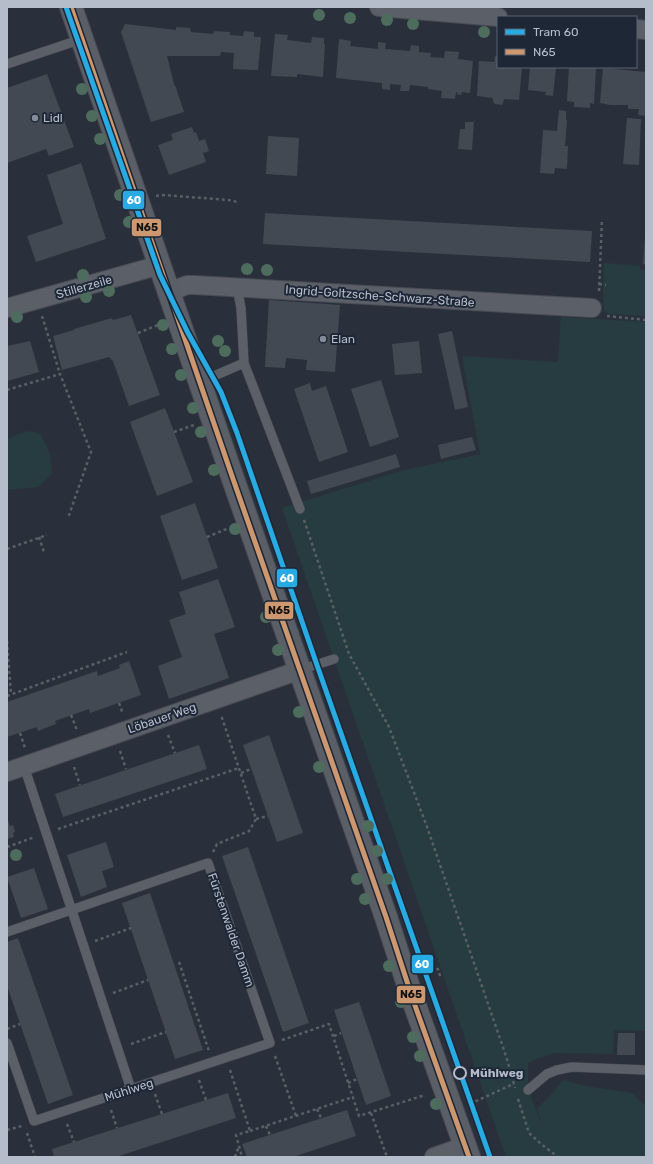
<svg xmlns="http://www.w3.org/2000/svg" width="653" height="1164" viewBox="0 0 653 1164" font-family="Rubik,sans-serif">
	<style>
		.green { fill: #273c41 }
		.building { fill: #434952 }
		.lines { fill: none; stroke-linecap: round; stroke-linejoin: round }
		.lane-casing { stroke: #474b53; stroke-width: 10 }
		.street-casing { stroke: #474b53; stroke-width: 20 }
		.secondary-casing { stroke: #474b53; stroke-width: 24 }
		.path { stroke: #585f65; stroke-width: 2.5; stroke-dasharray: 3 3; stroke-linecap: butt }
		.lane { stroke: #5b6068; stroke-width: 9 }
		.street { stroke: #5b6068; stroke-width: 18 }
		.secondary { stroke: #5a5e66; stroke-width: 22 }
		.bus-1-casing { stroke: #1d2736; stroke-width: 8 }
		.bus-1 { stroke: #cd976f; stroke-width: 5 }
		.tram-1-casing { stroke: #1d2736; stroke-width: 8 }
		.tram-1 { stroke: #28aae3; stroke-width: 5 }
		.tree { fill: #4e6c5d }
		.poi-dot { fill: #848c99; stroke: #1d2736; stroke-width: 1.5 }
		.stop-dot { fill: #1d2736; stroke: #b5bdcb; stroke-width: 2 }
		.labels { text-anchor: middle; stroke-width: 4; stroke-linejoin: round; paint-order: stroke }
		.poi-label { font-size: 12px; fill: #b5bdcb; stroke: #1d2736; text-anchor: start }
		.street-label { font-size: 12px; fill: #b5bdcb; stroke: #1d2736 }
		.stop-label { font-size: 12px; font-weight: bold; fill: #b5bdcb; stroke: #1d2736; text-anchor: start }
		.line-badge { stroke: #1d2736; stroke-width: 1.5 }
		.badge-label { font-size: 11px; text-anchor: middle; font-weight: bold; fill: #fff }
		.pale-badge-label { font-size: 11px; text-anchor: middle; font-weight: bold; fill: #111 }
	</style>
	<rect width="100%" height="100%" fill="#2a303b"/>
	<path class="green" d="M604 263 640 266V270H646V316L610 314 604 311 603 294Z
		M561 317 646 322V1031L614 1030 613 1054 553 1053 537 1059 528 1063V1090L542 1125 537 1109 550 1096 563 1080 585 1086 632 1093 643 1104H646V1157H506L282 508 401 471 480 454 462 356 558 362Z
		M27 431 40 433 50 454 52 474 38 487 7 490V439Z"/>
	<path class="building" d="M125 24 176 30V27L190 28 191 32 213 34 214 31 230 32V35L243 36 244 31 254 32V37H261L258 70 233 69 234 53 221 52 220 56H167L173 80 175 87 176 86 177 91 184 112 151 122 121 32Z
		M275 34 288 35 287 40 311 43 312 37 324 38V44H325L323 77 297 74V77L271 76Z
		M339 39 351 41 350 46 378 49V42L386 43 385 49 410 51 411 45 419 46V52L431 53 430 57 444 58 445 51 459 52 458 59 473 61 470 93 462 92 461 95 457 94V92H456L455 99 441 98 442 91 428 89V87L410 85 409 91H400L401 85 390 84V90L382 89V83L336 78Z
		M495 56H498V67H522L519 100 504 99 503 103 502 105 495 104 493 102V98L477 96 479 61 494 62Z
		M530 67H556L553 96 545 95 546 92 528 90Z
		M569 67 596 68 594 104 590 103V108L574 107V102L567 101Z
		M603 68 646 72V116L638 115 639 109H628V105H610L600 103Z
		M47 74 74 147 49 156 46 149 7 163V88Z
		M559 110 566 111V120H567L565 146H568L567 169 555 168 554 174 540 173 543 130 557 131Z
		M627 118 641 119 639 165 623 164Z
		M465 122H474L472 150 458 149 460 129H465Z
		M192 127 194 133 196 132 199 141 205 139 209 151 203 153 206 162 169 175 158 145 173 140 171 134Z
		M268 136 299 138 297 176 266 174Z
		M81 163 106 239 36 262 27 236 63 224 47 175Z
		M265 213 592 231 590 262 263 244Z
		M645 237H646V265L643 264Z
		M269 300 340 305 335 372 306 370 307 360 286 358 285 368 265 367Z
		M131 315 160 395 129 406 113 361 109 357 62 370 53 336 74 330V329L112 318 113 320Z
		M452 331 468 407 455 410 438 334Z
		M30 341 39 372 7 381V346Z
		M419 341 422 373 395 375 392 344Z
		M381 380 399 437 370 447 351 389Z
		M310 383 312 391 326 386 348 452 319 462 294 389Z
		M165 408 193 482 157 496 130 422Z
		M472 437 476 450 441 459 438 445Z
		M396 454 400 467 311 494 307 481Z
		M195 503 218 568 182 580 160 516Z
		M218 579 235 627 214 634 229 678 169 699 158 666 182 657 169 620 186 614 179 592Z
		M129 661 141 695 90 713 89 709 55 721 56 724 38 731 37 727 7 737V702L97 671 98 676 120 668 119 665Z
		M269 735 303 833 277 842 243 745Z
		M199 745 207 769 63 817 55 794Z
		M7 818 10 826 13 825 15 832 13 833 14 837 7 839Z
		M106 842 114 867 102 871 107 887 81 897 67 855Z
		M248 847 309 1023 283 1032 222 856Z
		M34 868 48 909 21 918 7 877Z
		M150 893 203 1050 175 1059 122 903Z
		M18 938 73 1095 48 1104 7 986V942Z
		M359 1002 391 1096 366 1105 334 1010Z
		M618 1033H635V1055H617Z
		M228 1093 236 1118 116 1157H54L52 1149Z
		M347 1110 356 1136 293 1157H247L242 1144Z"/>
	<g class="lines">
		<defs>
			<path id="lane" d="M7 64 82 39
				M244 363 300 509
				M200 382 244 363 241 308 237 287
				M300 670 334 659
				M24 766 131 1089
				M7 932 208 863 270 1043 34 1121 7 1043
				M528 1090 547 1074 557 1070 572 1067 646 1070"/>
			<path id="street" d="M379 7 498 17
				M636 29 646 30
				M169 292 187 285H194L592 308
				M7 308 160 265
				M7 772 300 670
				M434 1157 465 1146"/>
			<path id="secondary" d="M71 7 232 476 386 917 412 997 469 1157"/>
		</defs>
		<use href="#lane" class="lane-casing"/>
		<use href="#street" class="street-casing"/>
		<use href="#secondary" class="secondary-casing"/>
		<path class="path" d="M156 196 163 195 229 200 237 202
			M599 284 606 285
			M599 291 602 220
			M42 316 60 374
			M607 316 646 320
			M138 333 158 325
			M7 390 60 374 91 452 68 518
			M174 432 194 425
			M304 520 349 654 389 727 426 824 506 1056 515 1088
			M39 537 44 552
			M207 537 229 528
			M7 549 47 535
			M7 641 11 694
			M7 696 127 652
			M119 703 123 714
			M71 715 77 730
			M20 733 25 748
			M168 735 175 753
			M120 751 126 769
			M74 767 80 785
			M241 773 251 769
			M256 819 268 816
			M58 829 239 768
			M7 847 35 837
			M213 852 217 844 249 831 256 819 221 715
			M95 941 131 928
			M179 962 209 1051
			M425 973 438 969 441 979
			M113 993 148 980
			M7 1029 20 1024
			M334 1036 341 1033
			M282 1040 329 1024 359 1116 425 1095
			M131 1044 166 1032
			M275 1056 296 1116
			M230 1070 250 1131 236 1135 242 1157
			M199 1080 206 1100
			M348 1083 357 1079
			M155 1094 162 1114
			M518 1099 529 1133 541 1144 558 1157
			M470 1104 513 1084
			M317 1109 321 1118
			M111 1110 117 1128
			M371 1113 387 1157
			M67 1124 74 1142
			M266 1126 270 1135
			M7 1130 22 1126
			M250 1131 353 1097
			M27 1133 35 1157
			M235 1157 239 1146"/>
		<use href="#lane" class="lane"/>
		<use href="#street" class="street"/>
		<use href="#secondary" class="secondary"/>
		<defs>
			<path id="bus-1" d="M71 7 232 476 386 917 412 997 469 1157"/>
		</defs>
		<use href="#bus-1" class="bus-1-casing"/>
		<use href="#bus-1" class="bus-1"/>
		<defs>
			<path id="tram-1" d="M66 7 160 275 188 333 221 392 237 433 318 668 490 1157"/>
		</defs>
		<use href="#tram-1" class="tram-1-casing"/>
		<use href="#tram-1" class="tram-1"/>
	</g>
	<g class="tree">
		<circle cx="319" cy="15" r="6"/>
		<circle cx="350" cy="18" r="6"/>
		<circle cx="387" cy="20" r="6"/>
		<circle cx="413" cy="24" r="6"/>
		<circle cx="484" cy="32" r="6"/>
		<circle cx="82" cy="89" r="6"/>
		<circle cx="92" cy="116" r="6"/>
		<circle cx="100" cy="139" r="6"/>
		<circle cx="120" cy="195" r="6"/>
		<circle cx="129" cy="222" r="6"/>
		<circle cx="247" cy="269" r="6"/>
		<circle cx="267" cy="270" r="6"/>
		<circle cx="83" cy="275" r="6"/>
		<circle cx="109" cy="291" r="6"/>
		<circle cx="86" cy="297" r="6"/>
		<circle cx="17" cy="317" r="6"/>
		<circle cx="163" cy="325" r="6"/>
		<circle cx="218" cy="341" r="6"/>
		<circle cx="172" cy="349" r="6"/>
		<circle cx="225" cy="351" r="6"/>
		<circle cx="181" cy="375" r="6"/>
		<circle cx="193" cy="408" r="6"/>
		<circle cx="201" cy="432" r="6"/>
		<circle cx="214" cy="470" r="6"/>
		<circle cx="235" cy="529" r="6"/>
		<circle cx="266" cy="617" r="6"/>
		<circle cx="278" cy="650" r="6"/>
		<circle cx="299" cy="712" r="6"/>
		<circle cx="319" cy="767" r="6"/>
		<circle cx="368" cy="826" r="6"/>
		<circle cx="377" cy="851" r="6"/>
		<circle cx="16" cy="855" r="6"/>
		<circle cx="357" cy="879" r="6"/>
		<circle cx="387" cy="879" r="6"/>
		<circle cx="365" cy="899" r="6"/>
		<circle cx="389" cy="966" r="6"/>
		<circle cx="401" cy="1002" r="6"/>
		<circle cx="413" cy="1037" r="6"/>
		<circle cx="420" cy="1056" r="6"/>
		<circle cx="436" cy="1104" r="6"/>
	</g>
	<g class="poi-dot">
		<circle cx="35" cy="118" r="4"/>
		<circle cx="323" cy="339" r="4"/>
	</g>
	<circle class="stop-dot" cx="460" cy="1073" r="6"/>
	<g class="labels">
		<g class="poi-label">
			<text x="43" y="122">Lidl</text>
			<text x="331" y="343">Elan</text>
		</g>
		<g class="street-label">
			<text transform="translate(84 287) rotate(-16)" y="4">Stillerzeile</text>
			<text transform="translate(380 296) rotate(4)" y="4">Ingrid-Goltzsche-Schwarz-Straße</text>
			<text transform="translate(162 718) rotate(-19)" y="4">Löbauer Weg</text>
			<text transform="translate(231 930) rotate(71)" y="4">Fürstenwalder Damm</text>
			<text transform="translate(129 1090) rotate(-18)" y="4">Mühlweg</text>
		</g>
		<g class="stop-label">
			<text x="470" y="1077">Mühlweg</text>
		</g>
	</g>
	<g class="line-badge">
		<rect x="122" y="190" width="23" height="20" rx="4" fill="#28aae3"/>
		<rect x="131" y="218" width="31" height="19" rx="4" fill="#cd976f"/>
		<rect x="276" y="568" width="22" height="20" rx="4" fill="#28aae3"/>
		<rect x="264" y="601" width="30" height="19" rx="4" fill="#cd976f"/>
		<rect x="411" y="954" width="23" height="20" rx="4" fill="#28aae3"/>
		<rect x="396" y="985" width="30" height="19" rx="4" fill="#cd976f"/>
	</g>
	<g class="badge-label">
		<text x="134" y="204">60</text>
		<text x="287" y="582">60</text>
		<text x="422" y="968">60</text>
	</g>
	<g class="pale-badge-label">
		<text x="147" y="231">N65</text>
		<text x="279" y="614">N65</text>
		<text x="411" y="998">N65</text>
	</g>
	<rect width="653" height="1164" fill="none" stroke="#b5bdcb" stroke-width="16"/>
	<rect x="497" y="16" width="140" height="52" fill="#1d2736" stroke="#5a6372"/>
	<rect x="505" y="29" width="20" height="6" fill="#28aae3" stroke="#5a6372"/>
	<text x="533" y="36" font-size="12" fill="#b5bdcb">Tram 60</text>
	<rect x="505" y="49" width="20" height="6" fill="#cd976f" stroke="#5a6372"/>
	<text x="533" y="56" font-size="12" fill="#b5bdcb">N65</text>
</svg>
